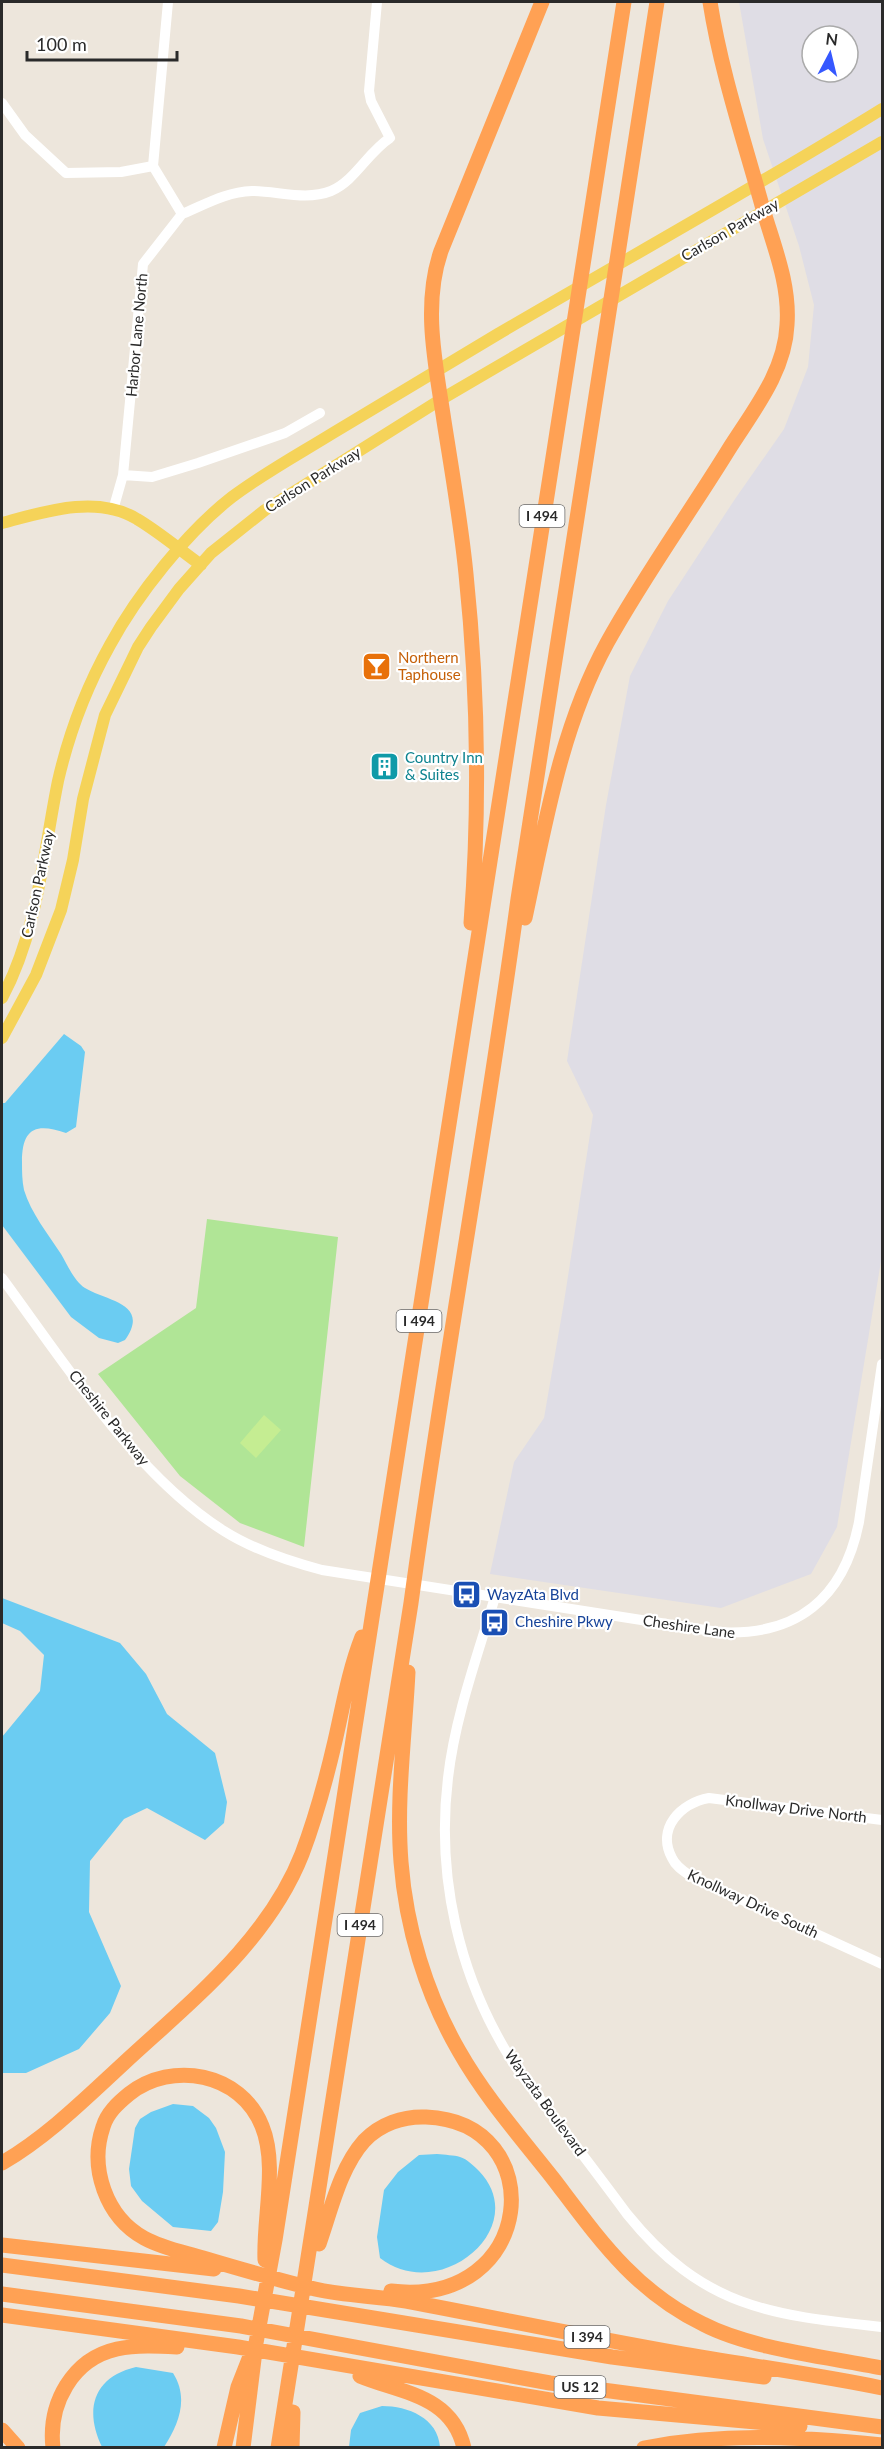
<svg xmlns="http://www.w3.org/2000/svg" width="884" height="2449" viewBox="0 0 884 2449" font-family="Lato,sans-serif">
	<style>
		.industrial { fill: #dfdde5; fill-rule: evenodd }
		.park { fill: #b0e596 }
		.pitch { fill: #c5ed92 }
		.water { fill: #6bccf2 }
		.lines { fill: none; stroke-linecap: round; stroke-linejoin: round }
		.minor { stroke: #fff; stroke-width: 10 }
		.major { stroke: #f5d359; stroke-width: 12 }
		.highway { stroke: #ffa154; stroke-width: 15 }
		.labels { text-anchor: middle; stroke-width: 4.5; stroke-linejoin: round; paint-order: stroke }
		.shield { fill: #fff; stroke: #6a6a6a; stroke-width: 1.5 }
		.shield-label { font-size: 14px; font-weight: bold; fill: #2a2a2a }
		.street-label { font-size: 15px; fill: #2a2a2a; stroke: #fff }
		.food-label { font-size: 15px; fill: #c56008; stroke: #fff; text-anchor: start }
		.culture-label { font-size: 15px; fill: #0d838f; stroke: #fff; text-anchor: start }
		.transit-label { font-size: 15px; fill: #164399; stroke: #fff; text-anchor: start }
	</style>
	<rect width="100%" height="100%" fill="#ede6dc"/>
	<path class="industrial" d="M739 2H882V1255L837 1527 811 1574 721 1608 490 1574 514 1462 544 1418 564 1302 593 1115 567 1061 606 805 630 676 668 601 735 499 784 429 808 367 814 305 799 246 763 139ZM812 36H848V72H812Z"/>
	<path class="park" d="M207 1219 338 1237 304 1547 240 1523 180 1476 98 1374 196 1308Z"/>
	<path class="pitch" d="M264 1415 281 1430 256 1458 240 1443Z"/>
	<path class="water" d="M64 1034 81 1046 85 1052 76 1127 66 1133C35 1122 22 1129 22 1162 22 1171 22 1181 24 1190 31 1213 48 1234 61 1254 67 1264 74 1281 85 1288 106 1301 151 1303 125 1340L118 1343 99 1338 71 1317 2 1225V1103H5Z
		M2 1598 120 1643 146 1674 167 1714 215 1753 227 1802 224 1823 205 1840 147 1808 124 1819 90 1861 89 1912 121 1986 110 2013 79 2049 26 2073H2V1737L40 1691 44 1655 20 1631 2 1623Z
		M173 2104 193 2106 209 2118 216 2128 225 2152 223 2192 218 2222 211 2231 173 2227 142 2201 131 2186 129 2169 135 2128 140 2119 151 2112Z
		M437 2154C445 2155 454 2155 460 2157 467 2159 474 2166 479 2171 533 2227 440 2305 380 2258L377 2237 384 2190 398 2172 419 2155Z
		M136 2367 173 2373C189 2398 179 2424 164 2447H102C84 2410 93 2377 136 2367Z
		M382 2406C408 2406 438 2418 440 2447H349L351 2430 360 2413Z"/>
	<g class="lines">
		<path class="minor" d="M2 103 25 135 66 173 121 172 153 166
			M182 214C206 204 226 192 252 191 278 191 306 201 331 191 355 181 368 152 390 138L371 101 369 91 377 2
			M123 475 152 477 198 463 285 433 320 413
			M113 510 123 475 143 264 182 214 153 166 168 2
			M2 1278C64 1362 135 1475 224 1531 254 1550 288 1561 322 1570L718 1632C797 1637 844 1598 859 1522L882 1364
			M495 1597C477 1657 455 1717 448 1778 436 1877 459 1977 512 2061 523 2079 538 2095 550 2112 576 2146 602 2180 627 2214 703 2308 770 2315 882 2327
			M882 1820 709 1798C681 1803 656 1828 672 1858 676 1867 685 1872 692 1877L882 1964"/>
		<path class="major" d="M2 523C43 512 97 494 137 519 159 532 180 550 201 565
			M2 998C38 930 43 855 58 781 69 733 86 688 110 645 137 595 187 532 232 497 264 473 299 454 333 433 388 400 443 367 498 334 626 259 756 187 882 109
			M2 1038 36 975 61 910 73 860 83 799 105 715 138 647 151 627 179 589 211 553 265 510 440 400 882 142"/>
		<path class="highway" d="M525 918C545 825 561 727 607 643 644 576 689 514 729 449 753 411 785 372 787 325 790 284 774 247 763 209 744 140 721 72 710 2
			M471 923C480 806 478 690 466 574 461 523 452 472 444 421 436 366 422 306 441 251L542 2
			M408 1672C405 1734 396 1799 401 1862 406 1927 426 1994 459 2051 485 2097 522 2139 555 2181 599 2239 635 2291 703 2324 751 2349 828 2357 882 2368
			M2 2163C47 2137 86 2098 124 2063 190 2002 268 1941 302 1854 316 1817 326 1780 335 1741 343 1706 349 1670 362 1637
			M319 2244C331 2210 340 2168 364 2141 380 2124 403 2116 426 2117 552 2122 537 2308 391 2291
			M2 2245 214 2269
			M265 2260C263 2219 278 2165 262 2126 241 2073 172 2060 129 2094 118 2103 107 2113 103 2127 89 2168 106 2217 144 2238 162 2248 183 2252 203 2258 240 2269 277 2280 315 2289 345 2296 376 2296 406 2301 496 2318 586 2337 677 2353 745 2365 814 2374 882 2388
			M2 2265 239 2296 612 2357 764 2377
			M2 2294 241 2326 550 2383 882 2427
			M2 2315 238 2347 598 2408 800 2426
			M360 2376C401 2393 452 2395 464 2448
			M2 2430 18 2448
			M53 2448C48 2404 72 2359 117 2349 137 2345 157 2346 177 2347
			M224 2448 238 2387 249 2359
			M243 2448 256 2343 275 2240 624 2
			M278 2448 411 1603C443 1368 486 1135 518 899L657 2
			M292 2448 293 2412
			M644 2448C724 2432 802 2437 882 2445"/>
	</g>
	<defs>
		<symbol id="bar-square" viewBox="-11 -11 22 22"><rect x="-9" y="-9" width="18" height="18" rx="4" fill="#e8710a" stroke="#fff"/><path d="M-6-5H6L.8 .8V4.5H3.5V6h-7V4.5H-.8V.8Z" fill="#fff"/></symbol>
		<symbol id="building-square" viewBox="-11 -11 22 22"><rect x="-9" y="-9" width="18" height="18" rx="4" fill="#0f9aa8" stroke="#fff"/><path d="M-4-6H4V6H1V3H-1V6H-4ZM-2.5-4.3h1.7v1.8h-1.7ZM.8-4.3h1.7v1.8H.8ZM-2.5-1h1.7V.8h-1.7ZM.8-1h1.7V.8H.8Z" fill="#fff"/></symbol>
		<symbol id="bus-square" viewBox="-11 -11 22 22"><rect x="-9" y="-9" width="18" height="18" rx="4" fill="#1a4fb4" stroke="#fff"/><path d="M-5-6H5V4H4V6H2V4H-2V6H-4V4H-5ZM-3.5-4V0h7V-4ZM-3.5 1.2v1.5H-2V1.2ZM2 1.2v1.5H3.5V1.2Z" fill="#fff"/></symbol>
	</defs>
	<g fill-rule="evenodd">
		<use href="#bar-square" x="360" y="650" width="33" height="33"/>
		<use href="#building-square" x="368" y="750" width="33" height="33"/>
		<use href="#bus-square" x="450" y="1578" width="33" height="33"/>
		<use href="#bus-square" x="478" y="1606" width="33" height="33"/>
	</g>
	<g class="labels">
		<g class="shield">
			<rect x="519.5" y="505" width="45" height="22" rx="4.5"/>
			<rect x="396.5" y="1310" width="45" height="22" rx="4.5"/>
			<rect x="337.5" y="1914" width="45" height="22" rx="4.5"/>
			<rect x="564.5" y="2326" width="45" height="22" rx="4.5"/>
			<rect x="554.5" y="2376" width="51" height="22" rx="4.5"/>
		</g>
		<g class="shield-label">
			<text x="542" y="521">I 494</text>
			<text x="419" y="1326">I 494</text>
			<text x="360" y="1930">I 494</text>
			<text x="587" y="2342">I 394</text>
			<text x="580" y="2392">US 12</text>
		</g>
		<g class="street-label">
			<text transform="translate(730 230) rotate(-30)" y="5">Carlson Parkway</text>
			<text transform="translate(137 335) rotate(-85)" y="5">Harbor Lane North</text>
			<text transform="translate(313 480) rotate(-32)" y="5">Carlson Parkway</text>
			<text transform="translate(38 884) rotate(-78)" y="5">Carlson Parkway</text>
			<text transform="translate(109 1418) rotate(51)" y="5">Cheshire Parkway</text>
			<text transform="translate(689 1627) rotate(8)" y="5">Cheshire Lane</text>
			<text transform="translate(796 1809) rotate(7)" y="5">Knollway Drive North</text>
			<text transform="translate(753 1904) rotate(25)" y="5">Knollway Drive South</text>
			<text transform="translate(545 2103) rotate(54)" y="5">Wayzata Boulevard</text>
		</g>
		<g class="food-label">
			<text x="398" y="663">Northern<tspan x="398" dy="17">Taphouse</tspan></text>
		</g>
		<g class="culture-label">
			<text x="405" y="763">Country Inn<tspan x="405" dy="17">&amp; Suites</tspan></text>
		</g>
		<g class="transit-label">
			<text x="487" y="1600">WayzAta Blvd</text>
			<text x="515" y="1627">Cheshire Pkwy</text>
		</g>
	</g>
	<rect width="884" height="2449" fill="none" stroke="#2a2a2a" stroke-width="6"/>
	<g transform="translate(830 54) rotate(7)"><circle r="28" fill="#ffffff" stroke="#aaaaaa" stroke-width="1.5"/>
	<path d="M0-4.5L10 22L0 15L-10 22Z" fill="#3658ff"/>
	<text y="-9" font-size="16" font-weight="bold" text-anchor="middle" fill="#2a2a2a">N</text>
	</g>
	<path d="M27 51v9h150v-9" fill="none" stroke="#2a2a2a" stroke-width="3"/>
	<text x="36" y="51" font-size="18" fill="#2a2a2a" stroke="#ffffff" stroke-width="4.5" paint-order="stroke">100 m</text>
</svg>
